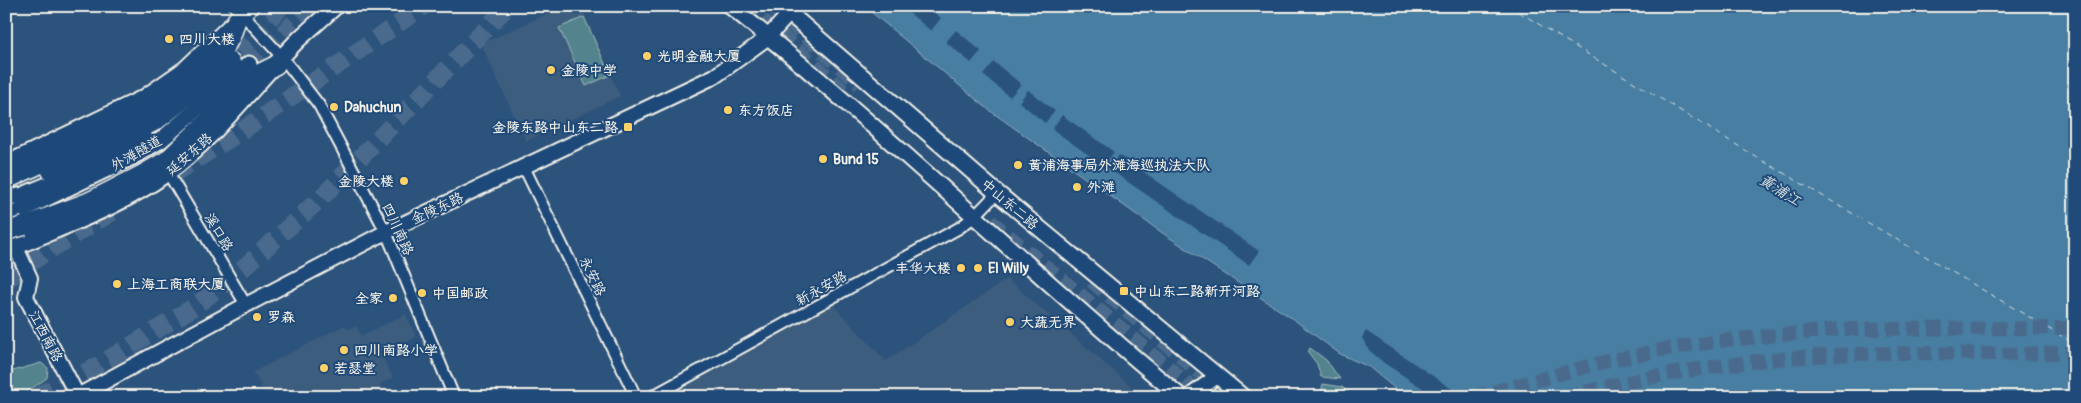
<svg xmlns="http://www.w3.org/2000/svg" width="2081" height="403" viewBox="0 0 2081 403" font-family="Pangolin,'LXGW WenKai TC',sans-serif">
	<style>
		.built { fill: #3c5d7e }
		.green { fill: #52838d; stroke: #a3baba }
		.water { fill: #477ea2; stroke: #8cacbe }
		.pier { fill: #2c537c }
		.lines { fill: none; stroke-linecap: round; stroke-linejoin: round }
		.ferry { stroke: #dae0de; stroke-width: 1; stroke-dasharray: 6 5; stroke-linecap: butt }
		.secondary-tunnel { stroke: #4a6b8c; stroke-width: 14; stroke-dasharray: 14 7; stroke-linecap: butt }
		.primary-tunnel { stroke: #4a6b8c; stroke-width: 15; stroke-dasharray: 15 8; stroke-linecap: butt }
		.highway-tunnel { stroke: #4a6b8c; stroke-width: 18; stroke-dasharray: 18 9; stroke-linecap: butt }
		.street-casing { stroke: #f4f1e8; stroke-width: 14 }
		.secondary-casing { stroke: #f4f1e8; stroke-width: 18 }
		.primary-casing { stroke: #f4f1e8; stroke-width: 19 }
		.highway-casing { stroke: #f4f1e8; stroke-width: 21 }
		.street { stroke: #1f4a7a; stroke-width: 10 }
		.secondary { stroke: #1f4a7a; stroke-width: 14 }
		.primary { stroke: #1f4a7a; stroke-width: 15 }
		.highway { stroke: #1f4a7a; stroke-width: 18 }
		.highway-bridge-casing { stroke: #f4f1e8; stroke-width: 21; stroke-linecap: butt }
		.highway-bridge { stroke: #1f4a7a; stroke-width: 18 }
		.poi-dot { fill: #ffd166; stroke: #1f4a7a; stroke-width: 2 }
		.labels { text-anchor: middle; stroke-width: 4; stroke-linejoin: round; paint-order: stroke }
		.poi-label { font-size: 14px; font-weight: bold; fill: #f4f1e8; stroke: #1f4a7a; text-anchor: start }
		.street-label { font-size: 14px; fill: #f4f1e8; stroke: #1f4a7a }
		.water-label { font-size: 15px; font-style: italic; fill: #dae0de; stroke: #1f4a7a }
	</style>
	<rect width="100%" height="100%" fill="#2c537c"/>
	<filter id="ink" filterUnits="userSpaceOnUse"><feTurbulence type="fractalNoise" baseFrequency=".02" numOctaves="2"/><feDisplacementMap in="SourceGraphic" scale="10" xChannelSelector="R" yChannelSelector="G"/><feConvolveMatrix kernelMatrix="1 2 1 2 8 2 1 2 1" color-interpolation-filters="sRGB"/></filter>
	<g filter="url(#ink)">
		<path class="built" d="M564 6H581L620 96 526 141 481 44Z
			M1007 279 1131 386 1127 397H658L830 302 886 361Z
			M406 314 416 337 382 356 393 378 380 384 385 397H267L253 372 345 325 348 330 356 326 361 336Z"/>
		<path class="green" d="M584 17 610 75 586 86 559 28Z
			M1310 348 1326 360 1340 379 1321 377 1317 364 1308 352Z
			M41 363 48 368 47 378 19 397H6V373Z
			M1323 384 1342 387 1354 397H1320Z"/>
		<path class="water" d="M864 6H2075V397H1405L1369 367 1340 354 1293 319 1161 232 989 110Z"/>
		<path class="pier" d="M901 6H926L941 18 931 31Z
			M956 30 981 51 971 63 946 42Z
			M994 62 1021 84 1010 97 983 75Z
			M1028 90 1055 111 1045 123 1019 102Z
			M1062 115 1114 152 1104 166 1052 129Z
			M1119 155 1259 251 1249 265 1109 169Z
			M1366 331 1464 397H1436L1384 363 1369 350 1362 338Z"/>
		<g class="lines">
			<path class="ferry" d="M1509 6 1758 158 2075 344"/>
			<path class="secondary-tunnel" d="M1474 397 1604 362 1666 349 1726 340 1843 329 2075 328
				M1565 397C1652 374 1742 360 1832 355 1913 350 1994 357 2075 352"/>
			<path class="primary-tunnel" d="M744 6 784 38 849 96
				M771 6 860 84
				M239 53 284 6
				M249 64 309 6
				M990 221 1204 397
				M1092 281 1229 397"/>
			<path class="highway-tunnel" d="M173 174 237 134 424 6
				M6 280 46 252 117 209
				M36 397 96 367 192 308 231 279 321 198 508 6"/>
			<defs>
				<path id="street" d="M235 6 283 58 319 105 386 232 454 397
					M524 167 636 397
					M168 173 246 305
					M651 397 959 228 974 217 997 193"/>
				<path id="secondary" d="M6 226 30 278 26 297 78 397
					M76 397 246 305 386 232 715 76 767 38 790 13
					M1189 397 1217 376"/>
				<path id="primary" d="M730 6C886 130 1028 270 1181 397
					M781 6 997 193 1243 397
					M6 164 145 97 185 69 251 6
					M6 199 23 195 76 173 145 138
					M6 219 20 211 132 157 161 140 249 64
					M6 251C60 227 118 209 166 174 218 136 254 84 299 39 311 28 324 17 336 6"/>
				<path id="highway" d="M222 94 243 70
					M51 171 115 142 156 121 231 62
					M6 180C72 149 142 120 198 73 209 64 223 53 229 40 233 34 234 26 237 19
					M24 226 88 202 141 175 167 160 256 75 276 65"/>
			</defs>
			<use href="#street" class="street-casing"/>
			<use href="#secondary" class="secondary-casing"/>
			<use href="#primary" class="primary-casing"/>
			<use href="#highway" class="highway-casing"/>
			<use href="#street" class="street"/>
			<use href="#secondary" class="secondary"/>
			<use href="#primary" class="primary"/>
			<use href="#highway" class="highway"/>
			<defs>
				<path id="highway-bridge" d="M6 231 24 226"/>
			</defs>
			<use href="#highway-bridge" class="highway-bridge-casing"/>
			<use href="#highway-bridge" class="highway-bridge"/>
		</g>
	</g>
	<g class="poi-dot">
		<circle cx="169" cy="39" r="5"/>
		<circle cx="647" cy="56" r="5"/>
		<circle cx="551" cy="70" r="5"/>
		<circle cx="334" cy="107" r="5"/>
		<circle cx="728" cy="110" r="5"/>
		<rect x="623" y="122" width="10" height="10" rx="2.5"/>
		<circle cx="823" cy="159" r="5"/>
		<circle cx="1018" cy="165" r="5"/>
		<circle cx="404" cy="181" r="5"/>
		<circle cx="1077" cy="187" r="5"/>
		<circle cx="961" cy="268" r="5"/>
		<circle cx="978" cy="268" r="5"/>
		<circle cx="117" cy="284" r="5"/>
		<rect x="1119" y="286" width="10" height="10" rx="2.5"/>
		<circle cx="422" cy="293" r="5"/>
		<circle cx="393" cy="298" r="5"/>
		<circle cx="257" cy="317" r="5"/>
		<circle cx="1010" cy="322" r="5"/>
		<circle cx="344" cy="350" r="5"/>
		<circle cx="324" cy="368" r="5"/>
	</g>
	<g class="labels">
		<g class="poi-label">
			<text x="179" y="44">四川大楼</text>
			<text x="657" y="61">光明金融大厦</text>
			<text x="561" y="75">金陵中学</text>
			<text x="344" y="112">Dahuchun</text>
			<text x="738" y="115">东方饭店</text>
			<text x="618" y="132" text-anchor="end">金陵东路中山东二路</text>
			<text x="833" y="164">Bund 15</text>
			<text x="1028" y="170">黄浦海事局外滩海巡执法大队</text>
			<text x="394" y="186" text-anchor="end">金陵大楼</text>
			<text x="1087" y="192">外滩</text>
			<text x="951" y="273" text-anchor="end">丰华大楼</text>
			<text x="988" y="273">El Willy</text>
			<text x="127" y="289">上海工商联大厦</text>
			<text x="1134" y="296">中山东二路新开河路</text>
			<text x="432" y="298">中国邮政</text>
			<text x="383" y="303" text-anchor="end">全家</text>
			<text x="267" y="322">罗森</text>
			<text x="1020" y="327">大蔬无界</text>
			<text x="354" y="355">四川南路小学</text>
			<text x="334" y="373">若瑟堂</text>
		</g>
		<g class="street-label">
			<text transform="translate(136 153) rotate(-30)" y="5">外滩隧道</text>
			<text transform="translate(189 154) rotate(-41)" y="5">延安东路</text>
			<text transform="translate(1010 204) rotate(40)" y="5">中山东二路</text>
			<text transform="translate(437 208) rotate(-25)" y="5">金陵东路</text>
			<text transform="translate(398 229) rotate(65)" y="5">四川南路</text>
			<text transform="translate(219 232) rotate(59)" y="5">溪口路</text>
			<text transform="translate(593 276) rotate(64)" y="5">永安路</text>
			<text transform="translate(821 288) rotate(-29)" y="5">新永安路</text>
			<text transform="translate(46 336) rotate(62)" y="5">江西南路</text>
		</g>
		<g class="water-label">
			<text transform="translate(1780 190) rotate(32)" y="5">黄浦江</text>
		</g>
	</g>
	<rect width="2081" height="403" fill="none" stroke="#1f4a7a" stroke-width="25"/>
	<rect x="12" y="12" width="2056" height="378" fill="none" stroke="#f4f1e8" stroke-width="2" filter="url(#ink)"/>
</svg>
